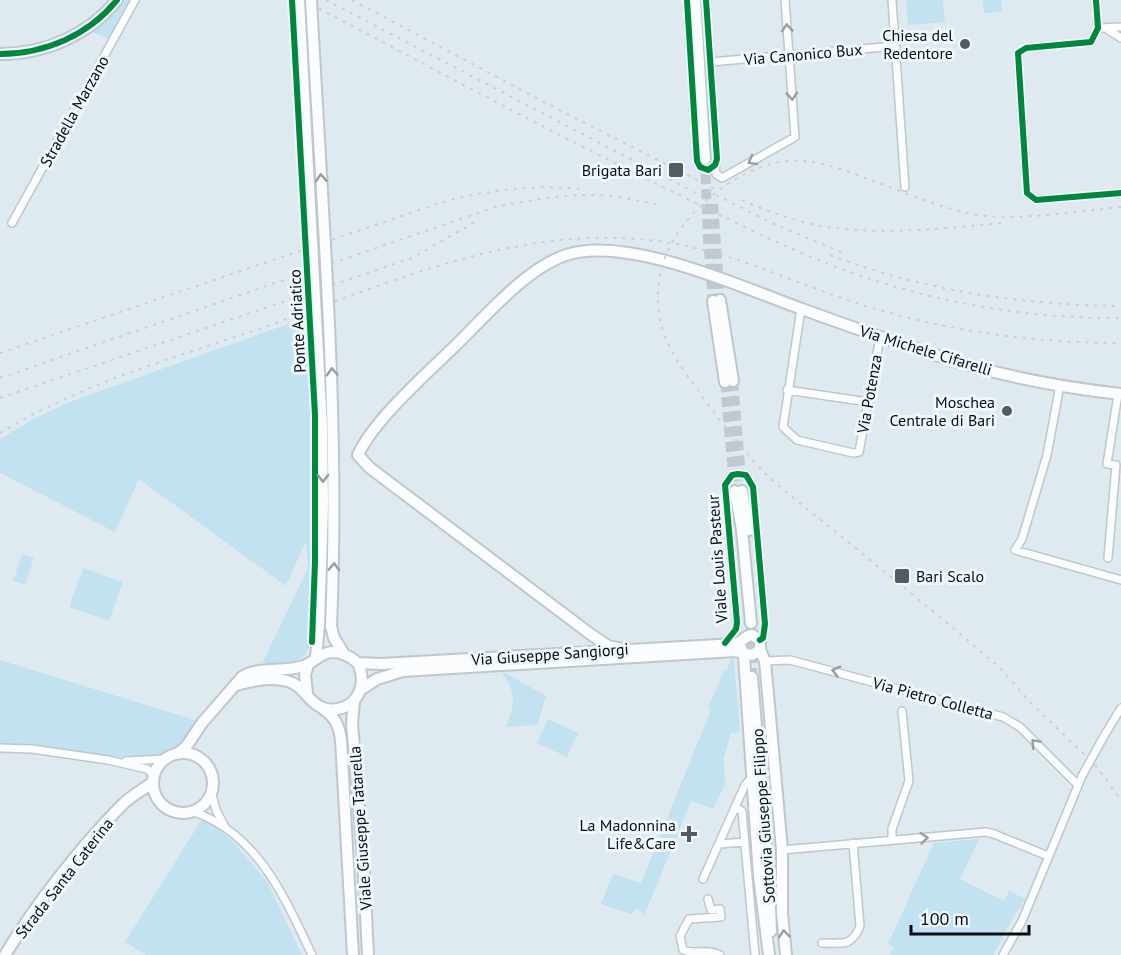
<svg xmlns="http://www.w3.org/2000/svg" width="1121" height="955" viewBox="0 0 1121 955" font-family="'PT Sans',sans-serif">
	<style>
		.green { fill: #c2e2f1 }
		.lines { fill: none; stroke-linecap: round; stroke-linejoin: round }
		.secondary-tunnel { stroke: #bfc9cf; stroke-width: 10; stroke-dasharray: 10 5; stroke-linecap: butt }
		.street-casing { stroke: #bec7cc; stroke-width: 10 }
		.secondary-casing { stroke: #bec7cc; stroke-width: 14 }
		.street { stroke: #fafcfd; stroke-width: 7 }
		.secondary { stroke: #fafcfd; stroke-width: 10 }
		.rail { stroke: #cbcfd1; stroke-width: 2; stroke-dasharray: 3 6; stroke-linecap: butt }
		.street-bridge-casing { stroke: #bec7cc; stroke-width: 10; stroke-linecap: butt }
		.secondary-bridge-casing { stroke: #bec7cc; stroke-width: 14; stroke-linecap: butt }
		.street-bridge { stroke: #fafcfd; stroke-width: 7 }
		.secondary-bridge { stroke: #fafcfd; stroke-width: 10 }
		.cycleway-casing { stroke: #eff8fc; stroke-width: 10 }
		.cycleway { stroke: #00873e; stroke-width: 6 }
		.oneway { stroke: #999d9f }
		.poi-dot { fill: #535b60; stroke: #eff8fc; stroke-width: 2 }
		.labels { text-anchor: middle; stroke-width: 6; stroke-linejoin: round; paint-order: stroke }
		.poi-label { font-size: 16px; fill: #070e12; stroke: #eff8fc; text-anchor: end }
		.street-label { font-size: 16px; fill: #070e12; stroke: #eff8fc }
	</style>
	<rect width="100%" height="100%" fill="#dfeaf0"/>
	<path class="green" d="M126 0H131L109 39 92 32 113 15Z
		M906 0H943L945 22 908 25Z
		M983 0H1001L1002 12 984 13Z
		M307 317C314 427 314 535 310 644 305 666 283 663 264 664L263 662 308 568 306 541 286 586 139 479 115 532 0 473V439L37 417 75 400Z
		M22 554 34 558 25 585 13 581Z
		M83 568 123 582 109 621 69 607Z
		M731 659H734L740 732 731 733 724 758 725 785 713 809 691 801 645 914 637 909 631 914 601 904 613 874 641 883 711 710 708 708 725 669 727 670Z
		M0 660 195 720C190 728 185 742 177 747 141 770 43 747 0 743Z
		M502 673H506L546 696 537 725 506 727C515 705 517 693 502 673Z
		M548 719 578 733 567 757 537 743Z
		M202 819 209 820 239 848 268 883 302 955H146L125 942Z
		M979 839 960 879 1004 901 1009 891 1026 899 1015 914 993 955H890L893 947 888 944 934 843Z"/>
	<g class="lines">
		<path class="secondary-tunnel" d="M705 159 708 238 713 301
			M713 204 720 300
			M733 381 742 491
			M725 382 734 484
			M751 623 752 677"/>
		<defs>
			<path id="street" d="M687 0 697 161 700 167 708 170 715 165 717 159 706 0
				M892 0 905 187
				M1096 0 1098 28 1091 42 1026 48 1018 53 1027 193 1036 200 1121 193
				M1098 28 1121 27
				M1107 29 1121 38
				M710 62 896 46
				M715 165 716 174 722 178 795 137 785 0
				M12 223 135 0
				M801 309 783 427 797 440 853 453 859 452 880 337
				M1060 385 1047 455 1022 539 1015 550 1121 580
				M787 390 868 402
				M1108 558 1116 465 1107 464 1118 394
				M725 643 736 629 737 622 725 485 732 475 738 474 746 475 753 487 765 624 763 638 760 640
				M765 661 790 660 1003 717 1020 727 1077 784
				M1104 736 1121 708
				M0 748 32 749 108 760 147 769 154 775
				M126 761 165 759
				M212 794 216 810 225 827
				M735 807 742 811 755 955
				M194 812C258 834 285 898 312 955
				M892 840V829L909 781 902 711
				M719 844 745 842
				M782 850 986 832 994 834 1048 856
				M703 879 745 785 753 776
				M708 899 711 910 720 909 721 917 689 919 680 936 683 950C695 955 708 948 720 955
				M822 943C842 943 852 947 860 926L853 843
				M1003 955 1022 921 1082 776"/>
			<path id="secondary" d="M695 0 705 159
				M0 54C45 54 89 35 117 0
				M720 300 733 381
				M713 301 725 382
				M735 491 742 530 751 623
				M742 491 749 530
				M331 626 334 638 344 654
				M741 648 744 656 759 876 769 955
				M623 649 608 646 589 633 370 468 358 455C373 421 427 373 454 347 485 317 525 269 566 255 628 235 741 287 802 309 854 328 907 347 961 363 1012 378 1067 388 1121 394
				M760 650 765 661 782 850V913L786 955
				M316 657 319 625
				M358 663 381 664 736 644C743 642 745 635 752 635L760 640V650
				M752 677 769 884 771 931
				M360 690 377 679 403 671 735 651 752 655 760 650
				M307 693 305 675 308 665
				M354 701 352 723 363 856 368 955
				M322 708C335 717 339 725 341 740L353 955
				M153 783a30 30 0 1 1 60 0a30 30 0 1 1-60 0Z
				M178 753 186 747 202 723 242 677C259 666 283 673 303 666 314 663 319 653 332 652 342 652 350 656 358 663 363 675 364 686 356 698 348 709 331 713 319 706 306 699 303 685 287 681 271 676 252 681 236 685
				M5 955C35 905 82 845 123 804 132 795 143 790 153 782"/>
		</defs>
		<use href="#street" class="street-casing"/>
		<use href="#secondary" class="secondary-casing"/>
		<use href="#street" class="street"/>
		<use href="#secondary" class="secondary"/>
		<path class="rail" d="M303 0C419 61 535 124 653 182 717 213 782 248 850 272 936 303 1030 319 1121 318
			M326 0 705 198
			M352 0 563 112 717 190
			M708 191 776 225 844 253
			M742 200C767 211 794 221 821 226 882 236 943 228 1004 223
			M1121 207C1076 211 1010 223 967 213 934 205 902 192 871 180 844 170 817 159 788 161 749 164 705 195 682 227 660 256 652 292 662 328 669 352 685 372 699 392 719 420 739 446 763 471 785 493 812 512 837 533 891 578 948 622 1001 669L1032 704 1096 766 1121 800
			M830 255C924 291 1021 305 1121 306
			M0 353 440 203C485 190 535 184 582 189
			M0 378 495 207C528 201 562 194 596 195 616 196 636 200 656 204
			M0 398 412 258 475 222
			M0 433C79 385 169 359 256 330 391 283 529 217 676 244 748 257 813 292 883 311 960 333 1041 343 1121 343"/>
		<defs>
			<path id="street-bridge" d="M1082 776 1104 736"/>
			<path id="secondary-bridge" d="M299 0 322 428 323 505 319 625
				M311 0C322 209 340 416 331 626"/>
		</defs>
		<use href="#street-bridge" class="street-bridge-casing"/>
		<use href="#secondary-bridge" class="secondary-bridge-casing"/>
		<use href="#street-bridge" class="street-bridge"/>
		<use href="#secondary-bridge" class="secondary-bridge"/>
		<defs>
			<path id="cycleway" d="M292 0 315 415V561L312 642
				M687 0 697 161 700 167 708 170 715 165 717 159 706 0
				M1096 0 1098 28 1091 42 1026 48 1018 53 1027 193 1036 200 1121 193
				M0 54C45 54 89 35 117 0
				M725 643 736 629 737 622 725 485 732 475 738 474 746 475 753 487 765 624 763 638 760 640"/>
		</defs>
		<use href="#cycleway" class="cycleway-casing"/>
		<use href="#cycleway" class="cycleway"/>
	</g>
	<defs><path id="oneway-chevron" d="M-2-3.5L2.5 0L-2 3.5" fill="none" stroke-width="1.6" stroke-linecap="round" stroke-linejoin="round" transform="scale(1.5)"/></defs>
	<g class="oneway">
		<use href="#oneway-chevron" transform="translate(787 28) rotate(-94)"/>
		<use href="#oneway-chevron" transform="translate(792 96) rotate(86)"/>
		<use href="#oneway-chevron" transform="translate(752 161) rotate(151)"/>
		<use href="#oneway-chevron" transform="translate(321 178) rotate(-93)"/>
		<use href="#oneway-chevron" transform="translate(332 372) rotate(-93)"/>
		<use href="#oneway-chevron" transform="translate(323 478) rotate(89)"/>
		<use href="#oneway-chevron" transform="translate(334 567) rotate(-88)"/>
		<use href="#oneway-chevron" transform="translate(836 671) rotate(-165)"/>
		<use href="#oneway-chevron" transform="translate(1035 743) rotate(-133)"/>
		<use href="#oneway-chevron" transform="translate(924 838) rotate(-5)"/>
		<use href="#oneway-chevron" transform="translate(784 934) rotate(-95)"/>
	</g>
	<g class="poi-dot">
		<circle cx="965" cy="44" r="6"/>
		<rect x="668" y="162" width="16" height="16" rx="3"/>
		<circle cx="1007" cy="411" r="6"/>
		<rect x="894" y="568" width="16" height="16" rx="3"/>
		<path d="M686 825h6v6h6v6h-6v6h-6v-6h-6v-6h6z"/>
	</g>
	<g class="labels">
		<g class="poi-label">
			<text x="953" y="41">Chiesa del<tspan x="953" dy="18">Redentore</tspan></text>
			<text x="662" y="176">Brigata Bari</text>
			<text x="995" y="408">Moschea<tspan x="995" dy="18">Centrale di Bari</tspan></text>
			<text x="916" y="582" text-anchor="start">Bari Scalo</text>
			<text x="676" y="831">La Madonnina<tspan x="676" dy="18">Life&amp;Care</tspan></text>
		</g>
		<g class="street-label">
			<text transform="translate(803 54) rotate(-5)" y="6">Via Canonico Bux</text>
			<text transform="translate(74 111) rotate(-61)" y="6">Stradella Marzano</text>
			<text transform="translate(297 321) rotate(-93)" y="6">Ponte Adriatico</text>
			<text transform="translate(926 350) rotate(17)" y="6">Via Michele Cifarelli</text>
			<text transform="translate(869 394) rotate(-80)" y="6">Via Potenza</text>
			<text transform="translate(717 559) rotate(-94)" y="6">Viale Louis Pasteur</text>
			<text transform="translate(550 654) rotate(-4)" y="6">Via Giuseppe Sangiorgi</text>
			<text transform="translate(933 698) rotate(15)" y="6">Via Pietro Colletta</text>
			<text transform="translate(763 816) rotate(-94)" y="6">Sottovia Giuseppe Filippo</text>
			<text transform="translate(360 828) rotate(-94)" y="6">Viale Giuseppe Tatarella</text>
			<text transform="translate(64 878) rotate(-52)" y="6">Strada Santa Caterina</text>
		</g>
	</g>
	<path d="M911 925v9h118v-9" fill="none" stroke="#070e12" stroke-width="3"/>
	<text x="920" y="925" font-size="18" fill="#070e12" stroke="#eff8fc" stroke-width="4.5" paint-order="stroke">100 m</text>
</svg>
